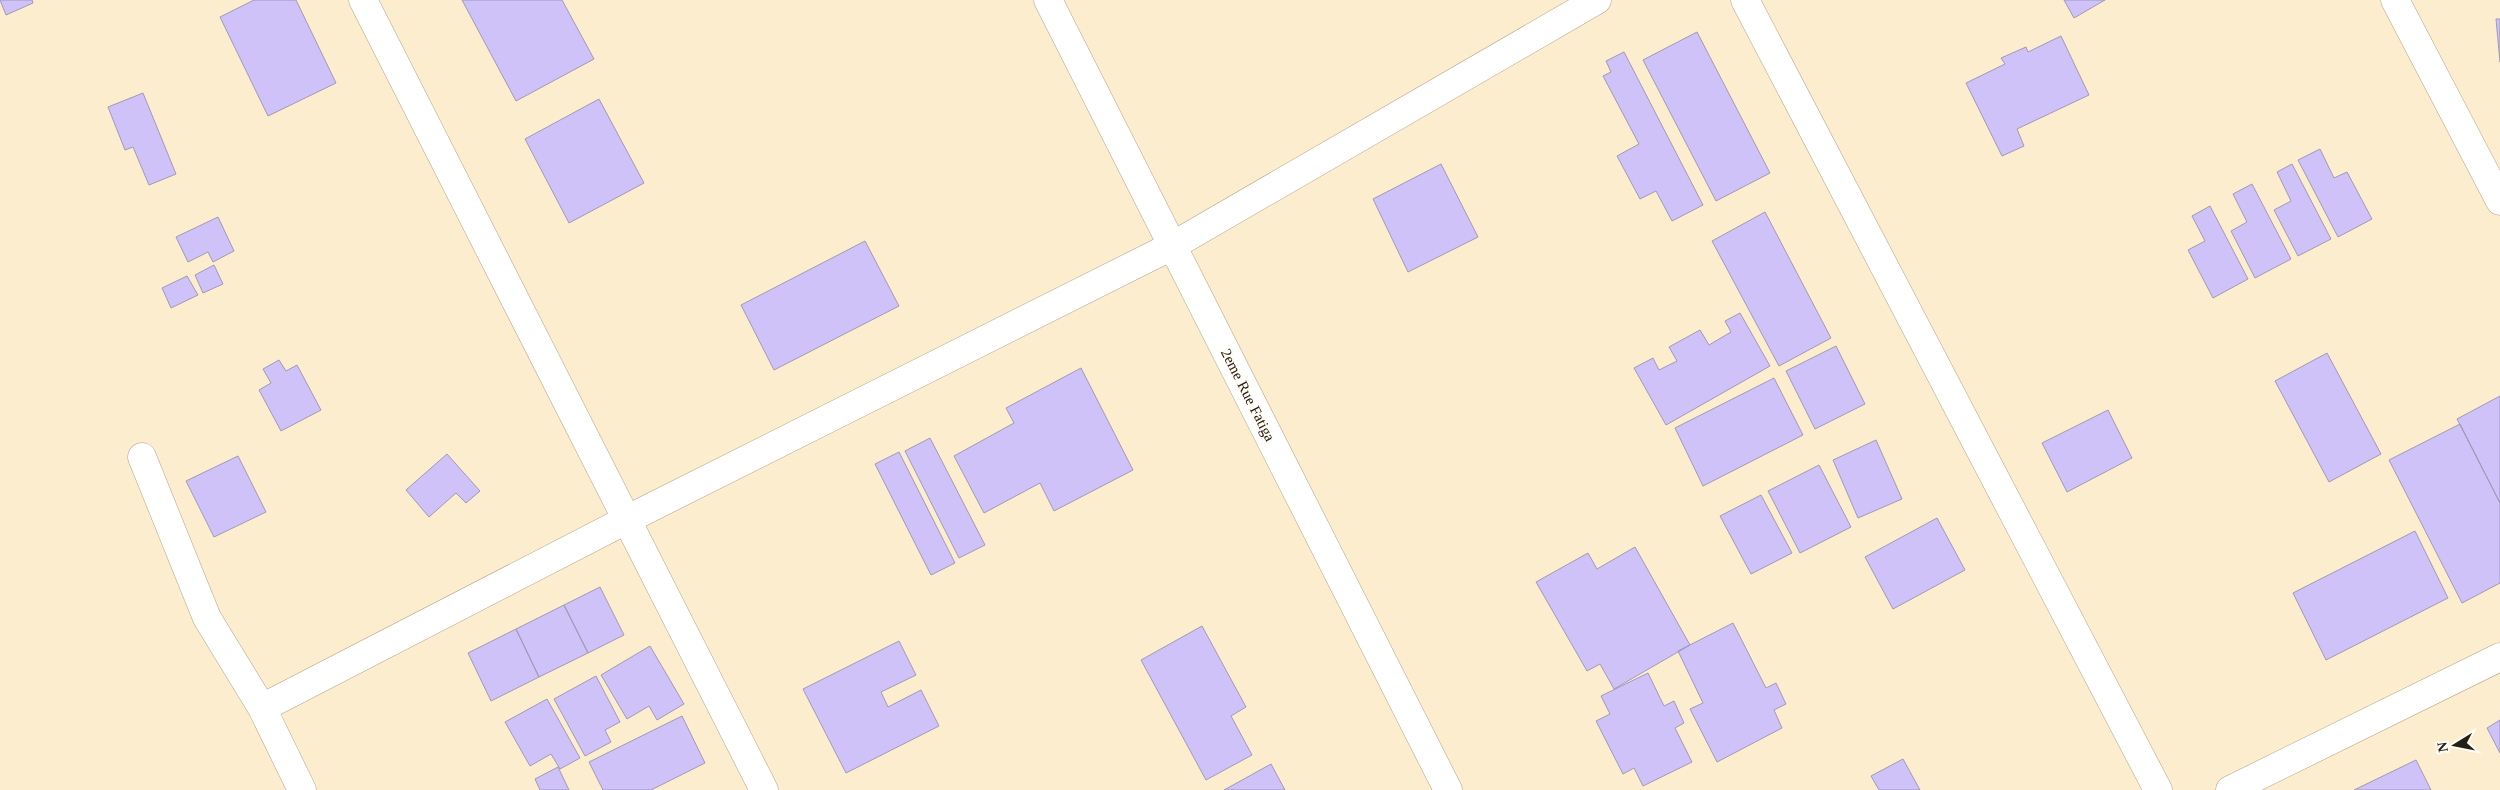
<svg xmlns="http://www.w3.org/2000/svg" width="2500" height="790" viewBox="0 0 2500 790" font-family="Georgia,serif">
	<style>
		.building { fill: #cfc2f9; stroke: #a099b6 }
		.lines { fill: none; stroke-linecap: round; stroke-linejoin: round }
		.minor-casing { stroke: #b2a487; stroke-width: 29 }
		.minor { stroke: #fff; stroke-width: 28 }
		.labels { text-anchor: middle; stroke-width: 5; stroke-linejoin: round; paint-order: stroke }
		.street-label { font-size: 15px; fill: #252014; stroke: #fffcf5 }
	</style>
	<rect width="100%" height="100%" fill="#fcedce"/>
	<path class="building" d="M0 0H32L33 3 6 15Z
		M254 0H296L336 83 268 116 220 17Z
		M462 0H562L594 59 516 101Z
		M2064 0H2105L2074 18Z
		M2496 19H2500V62Z
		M1697 32 1770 173 1716 201 1643 60Z
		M2061 36 2089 95 2017 129 2024 146 2002 156 1966 83 2005 64 2001 58 2026 47 2028 52Z
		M1624 52 1703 205 1672 221 1656 191 1640 199 1617 156 1639 144 1603 76 1611 72 1606 61Z
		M143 93 176 174 149 185 133 147 125 150 108 107Z
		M599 99 644 183 569 223 525 139Z
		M2320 149 2334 178 2347 172 2372 219 2338 237 2298 160Z
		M1441 164 1478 237 1408 272 1373 199Z
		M2292 164 2331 239 2298 256 2274 210 2291 201 2277 172Z
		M2252 184 2291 259 2255 278 2231 231 2247 222 2233 194Z
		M2210 206 2248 279 2213 298 2188 250 2205 241 2192 216Z
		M1765 212 1831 338 1779 366 1712 241Z
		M218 217 234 251 213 262 208 252 188 262 176 237Z
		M865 241 899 306 774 370 741 305Z
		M214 265 223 284 203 293 195 275Z
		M187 276 198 295 171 308 162 288Z
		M1740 313 1770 366 1666 425 1634 368 1653 358 1659 370 1677 361 1669 347 1700 330 1709 345 1731 332 1725 321Z
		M1836 346 1865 404 1815 429 1786 371Z
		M2327 353 2381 454 2329 482 2275 381Z
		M279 360 286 371 297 365 321 410 281 431 259 390 271 383 263 369Z
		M1081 368 1133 470 1054 511 1040 483 984 513 954 456 1014 423 1006 408Z
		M1774 378 1803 435 1703 486 1675 428Z
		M2500 396V503L2457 419Z
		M2108 410 2132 458 2067 492 2042 443Z
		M2460 424 2500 503V583L2462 603 2389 460Z
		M930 438 985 545 959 558 905 451Z
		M1876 440 1902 499 1858 518 1833 460Z
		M899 452 955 563 931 575 875 464Z
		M447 454 480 491 466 503 456 493 429 517 406 490Z
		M238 456 266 512 214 537 186 481Z
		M1819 465 1851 527 1800 553 1768 491Z
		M1761 495 1792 553 1751 574 1720 516Z
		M1937 518 1965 570 1893 609 1865 557Z
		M2415 531 2448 598 2326 660 2293 593Z
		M1635 547 1690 645 1614 689 1600 664 1587 671 1536 582 1588 553 1597 569Z
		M600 587 624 635 588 653 564 605Z
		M564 605 588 653 539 677 516 629Z
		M1733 623 1766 688 1776 683 1786 704 1774 710 1782 728 1717 762 1690 709 1703 703 1678 651Z
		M1202 626 1246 707 1231 716 1252 755 1206 780 1141 660Z
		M516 629 539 677 491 701 468 653Z
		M899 641 916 675 881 692 888 707 921 690 939 726 846 773 803 689Z
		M650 646 684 704 657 720 649 706 627 719 601 675Z
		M1648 673 1664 706 1674 701 1684 723 1675 728 1692 762 1643 786 1634 768 1623 774 1596 721 1610 714 1601 696Z
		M596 676 620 722 605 730 611 742 585 756 554 699Z
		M547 699 580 758 560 769 551 754 530 766 505 722Z
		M682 716 705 763 651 790H603L589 762Z
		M2500 720V753L2487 728Z
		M1903 759 1920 790H1879L1871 776Z
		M2416 760 2431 790H2354Z
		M1271 764 1285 790H1224Z
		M558 767 569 790H540L535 779Z"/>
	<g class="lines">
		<defs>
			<path id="minor" d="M363 0 764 790
				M1048 0 1448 790
				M1745 0 2158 790
				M2395 0 2500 201
				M142 457 207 618 262 708 302 790
				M262 708 626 520 1172 246 1597 0
				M2230 790 2500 657"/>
		</defs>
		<use href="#minor" class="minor-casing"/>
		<use href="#minor" class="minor"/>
	</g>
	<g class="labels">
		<g class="street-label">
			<text transform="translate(1248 395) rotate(63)" y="5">2eme Rue Fatiga</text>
		</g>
	</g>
	<g transform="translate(2455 745) rotate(260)" stroke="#fffcf5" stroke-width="4" paint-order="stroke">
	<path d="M0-4L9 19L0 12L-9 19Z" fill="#252014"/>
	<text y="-8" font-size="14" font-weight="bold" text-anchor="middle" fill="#252014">N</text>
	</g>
</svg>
